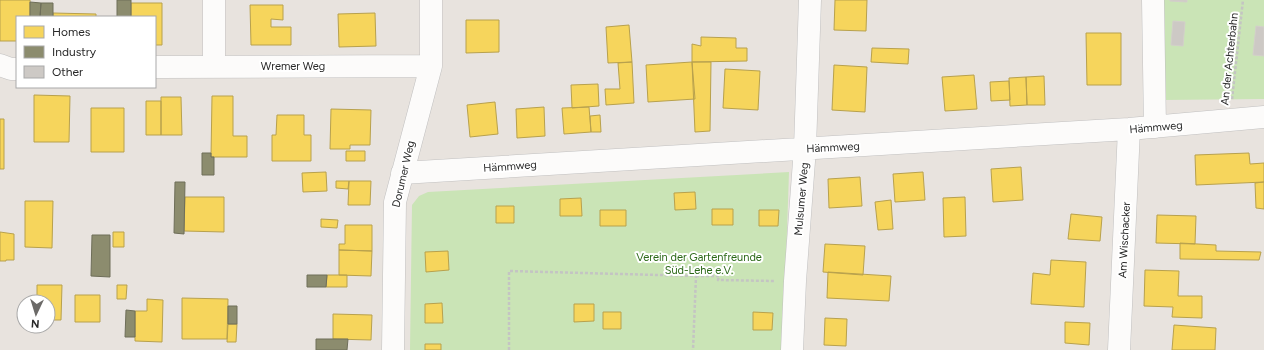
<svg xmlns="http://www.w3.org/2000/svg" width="1264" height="350" viewBox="0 0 1264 350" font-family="Figtree,sans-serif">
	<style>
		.green { fill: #cae4b6 }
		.homes { fill: #f6d55c; stroke: #b8a14d }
		.industry { fill: #8c8c6e; stroke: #6e6e59 }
		.building { fill: #cdc9c5; stroke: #d3cfca }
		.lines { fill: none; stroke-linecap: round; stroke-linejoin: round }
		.minor-casing { stroke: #c1c0c0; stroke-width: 23 }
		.path { stroke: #c4c4c3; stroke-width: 2.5; stroke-dasharray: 3 2; stroke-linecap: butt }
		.minor { stroke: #fcfbfa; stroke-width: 22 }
		.labels { text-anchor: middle; stroke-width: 4; stroke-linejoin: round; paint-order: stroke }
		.street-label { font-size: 11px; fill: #292929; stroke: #fff }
		.park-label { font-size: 11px; fill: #2b6817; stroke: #fff }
	</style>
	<rect width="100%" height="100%" fill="#e8e3de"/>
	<path class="green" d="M1162 0H1264V99L1162 100Z
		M789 172 783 350H410L412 205 419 196 428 192Z"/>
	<path class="homes" d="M0 0H30V17H17V41H0Z
		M835 0H867L866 31 834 30Z
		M131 3H162V45H155V17H131Z
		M250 5H283V20L271 19V27H291V45H251Z
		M53 13 96 14V17H53Z
		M375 13 376 46 339 47 338 14Z
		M466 20H499V52L466 53Z
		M629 25 632 62 608 63 606 27Z
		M1086 33H1121V85H1087Z
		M701 37 736 38V48H747V61L692 62V44L701 46Z
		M872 48 909 49 908 64 871 62Z
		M632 62 634 103 606 105 605 89H620L618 63Z
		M692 62 695 99 648 102 646 65Z
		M692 62H711L710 131 695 132Z
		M834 65 867 67 865 112 832 110Z
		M725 69 760 71 758 110 723 108Z
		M974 75 977 109 945 111 942 77Z
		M1044 76 1045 105H1027L1026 77Z
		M1026 77 1027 105 1010 106 1009 78Z
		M1009 81 1010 100 991 101 990 82Z
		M598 84 599 106 572 108 571 85Z
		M34 95 70 96 69 142H34Z
		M212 96H233V136H247V157H211Z
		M161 97H181L182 135H161Z
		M146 101H161V135H146Z
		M495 102 498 134 470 137 467 105Z
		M544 107 545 136 517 138 516 109Z
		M589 107 591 132 564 134 562 108Z
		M91 108H124V152H91Z
		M331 109 371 110 370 145H350V149H330Z
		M277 115H304V135H311V161H272V135H276Z
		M600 115 601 132H591L590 116Z
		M0 119H4V169H0Z
		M346 151H365V161H346Z
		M1249 153 1250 164 1264 163V182L1196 185 1195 155Z
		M1021 167 1023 200 993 202 991 169Z
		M326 172 327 191 303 192 302 173Z
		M923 172 925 200 895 202 893 174Z
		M860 177 862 206 829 208 828 179Z
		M336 181H349L348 189 336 188Z
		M349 181H371L370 205H348Z
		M1264 182V209L1256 208 1255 183Z
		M695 192 696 209 675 210 674 193Z
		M185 197H224V232L184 231Z
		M965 197 966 236 944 237 943 198Z
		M581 198 582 216H560V199Z
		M891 200 893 229 878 230 875 202Z
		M25 201H53L52 248 25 247Z
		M496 206H514V223H496Z
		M712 209H733V225H712Z
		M600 210H626V226H600Z
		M759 210H779L778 226H759Z
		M1071 214 1102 217 1100 241 1068 239Z
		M1157 215 1196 216 1195 244 1156 243Z
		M321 219 338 220 337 228 321 227Z
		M345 225H372V251L339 250V244H345Z
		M0 232 14 234V260H6V261H0Z
		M113 232H124V247H113Z
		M1180 243 1216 245V251L1261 252 1259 260 1180 259Z
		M825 244 865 246 863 275 823 272Z
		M339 250 372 251 371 276 339 275Z
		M448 251 449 270 426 272 425 252Z
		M1051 260 1086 262 1084 307 1031 304 1033 273 1050 275Z
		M1145 270 1179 271 1178 296H1202V318L1172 317 1173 307 1144 306Z
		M828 272 891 276 889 301 827 298Z
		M327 275H347V287H326Z
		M37 285H62L61 320H48V302H31V297H37Z
		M117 285H127L126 299H117Z
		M75 295H100V322H75Z
		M182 298 228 299 227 339H182Z
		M147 299 163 300 162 342 135 341V311H147Z
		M442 303 443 323H425V304Z
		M574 304H594V321L574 322Z
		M603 312H621V329H603Z
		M753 312 773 313 772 330H753Z
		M333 314 372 315 371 340 333 339Z
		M825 318 847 319 846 346 824 345Z
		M1065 322 1090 323 1089 345 1065 343Z
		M228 324H237L236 342H227Z
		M1174 325 1216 328 1215 350H1172Z
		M425 344H441V350H425Z"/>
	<path class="industry" d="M117 0H131V17H117Z
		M30 2 41 3 40 17H30Z
		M41 3H53V17H40Z
		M202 153H211V157H214V175H202Z
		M175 182H185L184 234 174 233Z
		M92 235H110V277L91 276Z
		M307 275H327L326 287H307Z
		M228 306H237V324H228Z
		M126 310 135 311V337H125Z
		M316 339H348L347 350H316Z"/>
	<path class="building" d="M1170 0H1187V2L1170 1Z
		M1173 21 1185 22 1183 46 1171 45Z
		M1256 26 1264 27V56L1253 55Z"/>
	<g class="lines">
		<defs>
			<path id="minor" d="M214 0V67
				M1153 0 1155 127
				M0 65 11 69H17
				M155 67 431 66
				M402 173 1129 129 1264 117
				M393 350 395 202 431 66V0
				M792 350 795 281 805 148 810 0
				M1119 350 1129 129"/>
		</defs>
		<use href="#minor" class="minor-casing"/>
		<path class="path" d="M1232 99 1243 0
			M696 276H719L718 280 774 281
			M509 350V271L696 276 693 350"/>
		<use href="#minor" class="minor"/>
	</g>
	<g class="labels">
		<g class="street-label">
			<text transform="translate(1229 59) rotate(-84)" y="4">An der Achterbahn</text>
			<text x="293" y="70">Wremer Weg</text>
			<text transform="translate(1156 127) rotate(-5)" y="4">Hämmweg</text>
			<text transform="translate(833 147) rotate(-3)" y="4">Hämmweg</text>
			<text transform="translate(510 166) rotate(-4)" y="4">Hämmweg</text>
			<text transform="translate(403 174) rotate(-77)" y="4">Dorumer Weg</text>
			<text transform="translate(801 199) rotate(-85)" y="4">Mulsumer Weg</text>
			<text transform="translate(1124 240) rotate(-87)" y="4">Am Wischacker</text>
		</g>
		<g class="park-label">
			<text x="699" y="261">Verein der Gartenfreunde<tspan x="699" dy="13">Süd-Lehe e.V.</tspan></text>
		</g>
	</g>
	<rect x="16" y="16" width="140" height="72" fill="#ffffff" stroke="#a9a9a9"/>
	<rect x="24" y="26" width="20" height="12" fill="#f6d55c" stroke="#a9a9a9"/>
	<text x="52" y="36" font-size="12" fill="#292929">Homes</text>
	<rect x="24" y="46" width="20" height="12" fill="#8c8c6e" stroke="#a9a9a9"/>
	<text x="52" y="56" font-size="12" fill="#292929">Industry</text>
	<rect x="24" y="66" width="20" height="12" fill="#cdc9c5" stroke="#a9a9a9"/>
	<text x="52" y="76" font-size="12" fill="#292929">Other</text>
	<g transform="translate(36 314) rotate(184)"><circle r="19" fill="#ffffff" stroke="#a9a9a9"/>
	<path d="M0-3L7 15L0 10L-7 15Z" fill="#6c6a68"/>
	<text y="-6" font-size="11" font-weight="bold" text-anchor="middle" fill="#292929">N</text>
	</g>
</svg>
